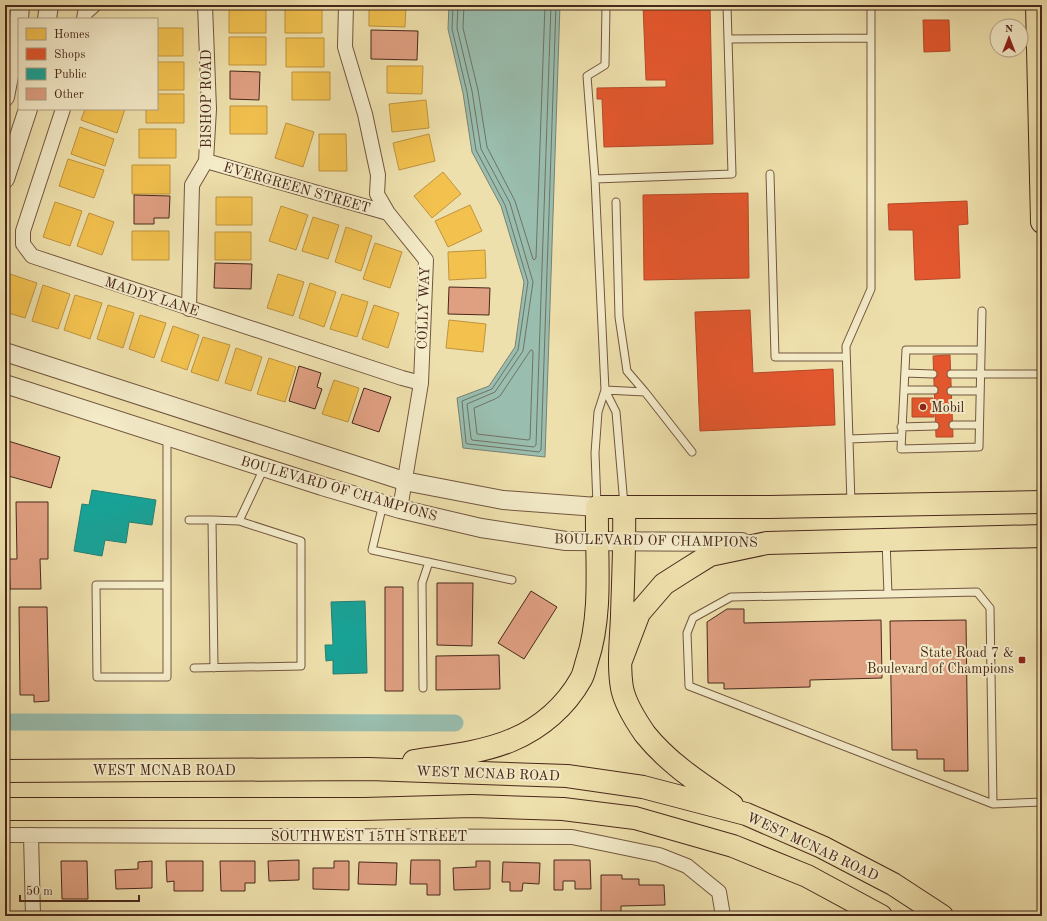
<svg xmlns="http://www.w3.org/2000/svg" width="1047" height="921" viewBox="0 0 1047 921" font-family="'Old Standard TT',serif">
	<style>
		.water { fill: #99bdae; stroke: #798173 }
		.homes { fill: #f2c14e; stroke: #bf933f }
		.shops { fill: #e4572e; stroke: #b64928 }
		.public { fill: #17a398; stroke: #267e72 }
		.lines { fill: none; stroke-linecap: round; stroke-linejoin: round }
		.shore { stroke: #717264; stroke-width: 1 }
		.canal { stroke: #99bdae; stroke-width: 17 }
		.building { fill: #df9f81; stroke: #49281b }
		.service-casing { stroke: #72563f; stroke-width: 9 }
		.minor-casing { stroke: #72563f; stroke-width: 16 }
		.tertiary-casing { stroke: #72563f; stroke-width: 20 }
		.primary-casing { stroke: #49281b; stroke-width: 24 }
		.service { stroke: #f4ebc9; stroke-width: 7 }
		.minor { stroke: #f4ebc9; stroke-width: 14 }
		.tertiary { stroke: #f4ebc9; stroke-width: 18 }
		.primary { stroke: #eee0ac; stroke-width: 22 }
		.poi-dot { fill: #8f2418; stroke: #f4ebc9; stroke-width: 1.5 }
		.labels { text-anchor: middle; stroke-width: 4; stroke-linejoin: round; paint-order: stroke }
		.street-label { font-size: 14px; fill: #49281b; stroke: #f4ebc9 }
		.poi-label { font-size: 14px; fill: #49281b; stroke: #f4ebc9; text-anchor: start }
	</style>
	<rect width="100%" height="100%" fill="#eee0ac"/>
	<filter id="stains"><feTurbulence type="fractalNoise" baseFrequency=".005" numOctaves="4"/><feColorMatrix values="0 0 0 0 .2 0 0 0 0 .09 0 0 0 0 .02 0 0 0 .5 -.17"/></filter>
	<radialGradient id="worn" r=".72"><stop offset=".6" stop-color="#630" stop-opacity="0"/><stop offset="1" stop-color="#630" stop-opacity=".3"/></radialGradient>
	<path class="water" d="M449 5H560L545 457 463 448 457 398 489 386 515 347 524 282 501 206 472 152 463 93 448 29Z"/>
	<path class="homes" d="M229 5H266V33H229Z
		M285 5H322V33H285Z
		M369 5H406L405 27 369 26Z
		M157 28H183V56H157Z
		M229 37H266V65H229Z
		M286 38H324V67H286Z
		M157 62H184V90H157Z
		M387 66H423L422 94 387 93Z
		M292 72H330V100H292Z
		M157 94H184V123H146V109H157Z
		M426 100 429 128 392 132 389 104Z
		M230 106H267V134H230Z
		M85 109H125L117 133 81 120Z
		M286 123 314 132 303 167 275 158Z
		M80 127 114 139 105 166 71 154Z
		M139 129H176V158H139Z
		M319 134H346L347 171H319Z
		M429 134 435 161 399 170 393 143Z
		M68 159 104 170 94 198 59 186Z
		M132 165H170V194H132Z
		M443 172 461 194 432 218 414 196Z
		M216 197H252V225H216Z
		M55 202 82 211 70 246 43 237Z
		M470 205 482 231 448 247 435 221Z
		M281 206 308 215 296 250 269 241Z
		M89 213 114 222 102 255 77 246Z
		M313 217 339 225 328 259 302 251Z
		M346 227 372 236 361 271 335 262Z
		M132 231H169V260H132Z
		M215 232H251V260H215Z
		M375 243 402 252 390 288 363 279Z
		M485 250 486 278 449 280 448 252Z
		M10 274 37 283 25 318 5 312V289Z
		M278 274 304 282 293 316 267 308Z
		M310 283 336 292 324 327 299 318Z
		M43 285 70 294 58 329 32 321Z
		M342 294 368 302 357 337 330 329Z
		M75 295 102 303 90 339 64 330Z
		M108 305 134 313 123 348 97 339Z
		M374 305 399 313 388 348 362 339Z
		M140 315 166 323 154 358 129 349Z
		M449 320 486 324 483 352 446 348Z
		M173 326 199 335 187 370 161 361Z
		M203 337 230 345 218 381 191 372Z
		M236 348 262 357 251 391 225 383Z
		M269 358 296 367 285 402 257 394Z
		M334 380 359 388 348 422 322 414Z"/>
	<path class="shops" d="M643 5H710L713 144 604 147 602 99H597V88L666 87V80H646Z
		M923 20H949L950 51 924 52Z
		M748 193 749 278 644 280 643 195Z
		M967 201 968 224 958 225 960 278 915 280 913 230H889L888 204Z
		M750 310 753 373 833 369 835 425 700 431 695 312Z
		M950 355 953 437H936L933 356Z
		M912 398H933L934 417H912Z"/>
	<path class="public" d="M92 490 156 500 152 525 129 522 126 543 105 540 102 556 74 551 82 504 89 505Z
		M365 601 367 673 333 674V660L326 661 325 645H333L331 602Z"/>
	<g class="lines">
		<path class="shore" d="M453 5 452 29 467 92 476 150 505 205 528 282 518 350 492 389 462 401 466 443 468 444 539 452 541 450 556 5
			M458 5 457 28 472 91 481 149 510 203 533 282 523 351 495 392 467 404 471 438 472 440 534 447 536 445 551 5
			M464 5 463 28 478 90 487 147 515 201 533 259 534 260 536 258 545 5
			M532 350 533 352 530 439 528 440 477 434 474 408 495 399 500 396 530 351Z"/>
		<path class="canal" d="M5 722 455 723"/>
	</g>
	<path class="building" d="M371 30 418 31 417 60 371 59Z
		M230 71 260 72 259 100 230 99Z
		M134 195 170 196 169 218H154V224H134Z
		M215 263 252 264 251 289 214 288Z
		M449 287 490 288 489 315 448 314Z
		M299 366 321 373 317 387 322 389 315 409 289 401Z
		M364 388 391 397 379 432 352 423Z
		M5 440 60 457 51 488 5 475Z
		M16 502H48V559H40L41 589H10L9 559H17Z
		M437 583H473L472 646 437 645Z
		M385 587H403V691H385Z
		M531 591 557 607 524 659 498 643Z
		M19 607H47L49 701 34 702V695H20Z
		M727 609H744V623L881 620 882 678 810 680V687L724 689V683H708L707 622Z
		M966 620 968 771H944V759H917V750H892L890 621Z
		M499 655 500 689 436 690V656Z
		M299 860V880L269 881 268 861Z
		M411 860H440V895H427V884H410Z
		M554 860H590L591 889H575V881H563V890H554Z
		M61 861H87L88 899H62Z
		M152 861V888L116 889 115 870 138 869V862Z
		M166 861H203V891H174V881L167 882Z
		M220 861H255V883H245V891H221Z
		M334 861H349V890L313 889V868H334Z
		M476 861H490V889L454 890 453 868 476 867Z
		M359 862 397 863 396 885 358 884Z
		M503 862 540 863 539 884 523 883 522 891H510V882H502Z
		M601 875H622V879H639V885H664L665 905 621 906V915H601Z"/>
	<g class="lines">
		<defs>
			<path id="service" d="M727 5H739
				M728 39 871 38
				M770 174 775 357H846
				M595 179 587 76 605 65 606 5
				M616 202 619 317 627 371 645 392
				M981 350H906L901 449 979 447C980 402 981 356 982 311
				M905 373 933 374
				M951 374H1042
				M605 390 616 412 624 505
				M605 390 645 392 692 452
				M904 390H934
				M951 391H980
				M953 425H979
				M901 427 935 426
				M849 439 901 437
				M851 503 846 346 871 289V5
				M383 504 372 550 512 580
				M597 505 595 453 598 412 605 390 595 179 732 174 727 5
				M189 520H212
				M886 541 888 594 731 597 693 618 687 633 689 686 993 804 1042 802
				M167 585H96L97 677H167V436
				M888 594 977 592 990 608 993 804
				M194 668 301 666V541L239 521 264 468
				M214 668 212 520 239 521
				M423 688 422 583 429 562"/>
			<path id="minor" d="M346 5 345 47 365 114 378 175 377 194 388 213 426 260 421 383 400 509
				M84 19 85 13 94 5
				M63 109 23 231V244L32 256 402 378 421 383
				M206 161 388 213
				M189 309 192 185 206 161 209 109 205 5
				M5 835 572 837 659 855 687 866 719 892 723 916
				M31 835 33 916"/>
			<path id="tertiary" d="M19 19 20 5
				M47 19 49 5
				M5 97 19 23
				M5 179 28 109
				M5 352 404 481 503 500 597 507
				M5 384 322 486 400 509 481 528 566 541 742 542"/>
			<path id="primary" d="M1037 5 1042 222
				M624 507C625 543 623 579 622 616 621 640 618 665 622 688 625 704 636 721 645 734 669 764 701 784 732 805
				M620 663 639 613 664 584 686 570 710 555 767 543 1042 536
				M414 761C446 756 481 753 512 740 541 728 566 706 581 679 584 674 585 667 587 661 603 613 596 558 597 507H769L1042 502
				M5 771 369 769 567 776 643 787 746 814 822 847 893 884 942 916
				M5 809H364L472 806 563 809 635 818 733 846 807 876 881 916"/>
		</defs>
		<use href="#service" class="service-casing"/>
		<use href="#minor" class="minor-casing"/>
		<use href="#tertiary" class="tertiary-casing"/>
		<use href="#primary" class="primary-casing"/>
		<use href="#service" class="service"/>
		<use href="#minor" class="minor"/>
		<use href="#tertiary" class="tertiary"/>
		<use href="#primary" class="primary"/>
	</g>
	<g class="poi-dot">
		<circle cx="923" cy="407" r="4"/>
		<rect x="1018" y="656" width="8" height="8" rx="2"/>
	</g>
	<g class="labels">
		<g class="street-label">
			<text transform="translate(206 99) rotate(-90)" y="5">BISHOP ROAD</text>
			<text transform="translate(297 187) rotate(16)" y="5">EVERGREEN STREET</text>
			<text transform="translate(152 296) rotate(18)" y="5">MADDY LANE</text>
			<text transform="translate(423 308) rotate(-88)" y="5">COLLY WAY</text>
			<text transform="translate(339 488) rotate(16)" y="5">BOULEVARD OF CHAMPIONS</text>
			<text transform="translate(656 540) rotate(1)" y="5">BOULEVARD OF CHAMPIONS</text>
			<text x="164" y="775">WEST MCNAB ROAD</text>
			<text transform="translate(488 773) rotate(2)" y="5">WEST MCNAB ROAD</text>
			<text x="369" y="841">SOUTHWEST 15TH STREET</text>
			<text transform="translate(813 846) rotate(25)" y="5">WEST MCNAB ROAD</text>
		</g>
		<g class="poi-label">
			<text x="931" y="412">Mobil</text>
			<text x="1014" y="657" text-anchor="end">State Road 7 &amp;<tspan x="1014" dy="16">Boulevard of Champions</tspan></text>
		</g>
	</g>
	<rect width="1047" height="921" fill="none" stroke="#eee0ac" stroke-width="20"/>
	<rect x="6" y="6" width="1035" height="909" fill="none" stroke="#49281b" stroke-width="2"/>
	<rect x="10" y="10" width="1027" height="901" fill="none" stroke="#49281b"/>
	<rect x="18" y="18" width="140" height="92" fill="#f4ebc9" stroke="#b09d83"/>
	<rect x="26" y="28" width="20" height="12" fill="#f2c14e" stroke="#b09d83"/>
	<text x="54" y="38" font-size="12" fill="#49281b">Homes</text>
	<rect x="26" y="48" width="20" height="12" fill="#e4572e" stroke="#b09d83"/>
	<text x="54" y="58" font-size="12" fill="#49281b">Shops</text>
	<rect x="26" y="68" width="20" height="12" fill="#17a398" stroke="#b09d83"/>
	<text x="54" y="78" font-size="12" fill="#49281b">Public</text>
	<rect x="26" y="88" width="20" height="12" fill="#df9f81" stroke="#b09d83"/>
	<text x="54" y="98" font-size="12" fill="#49281b">Other</text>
	<g transform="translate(1009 38)"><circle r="19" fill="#f4ebc9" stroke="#b09d83"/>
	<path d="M0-3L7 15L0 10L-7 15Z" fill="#8f2418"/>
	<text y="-6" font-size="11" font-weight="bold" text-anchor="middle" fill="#49281b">N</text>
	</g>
	<path d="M20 895v6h119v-6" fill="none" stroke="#49281b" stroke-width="2"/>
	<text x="26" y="895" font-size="12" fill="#49281b" stroke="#f4ebc9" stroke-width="3" paint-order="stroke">50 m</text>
	<rect width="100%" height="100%" filter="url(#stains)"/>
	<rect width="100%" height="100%" fill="url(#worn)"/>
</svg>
